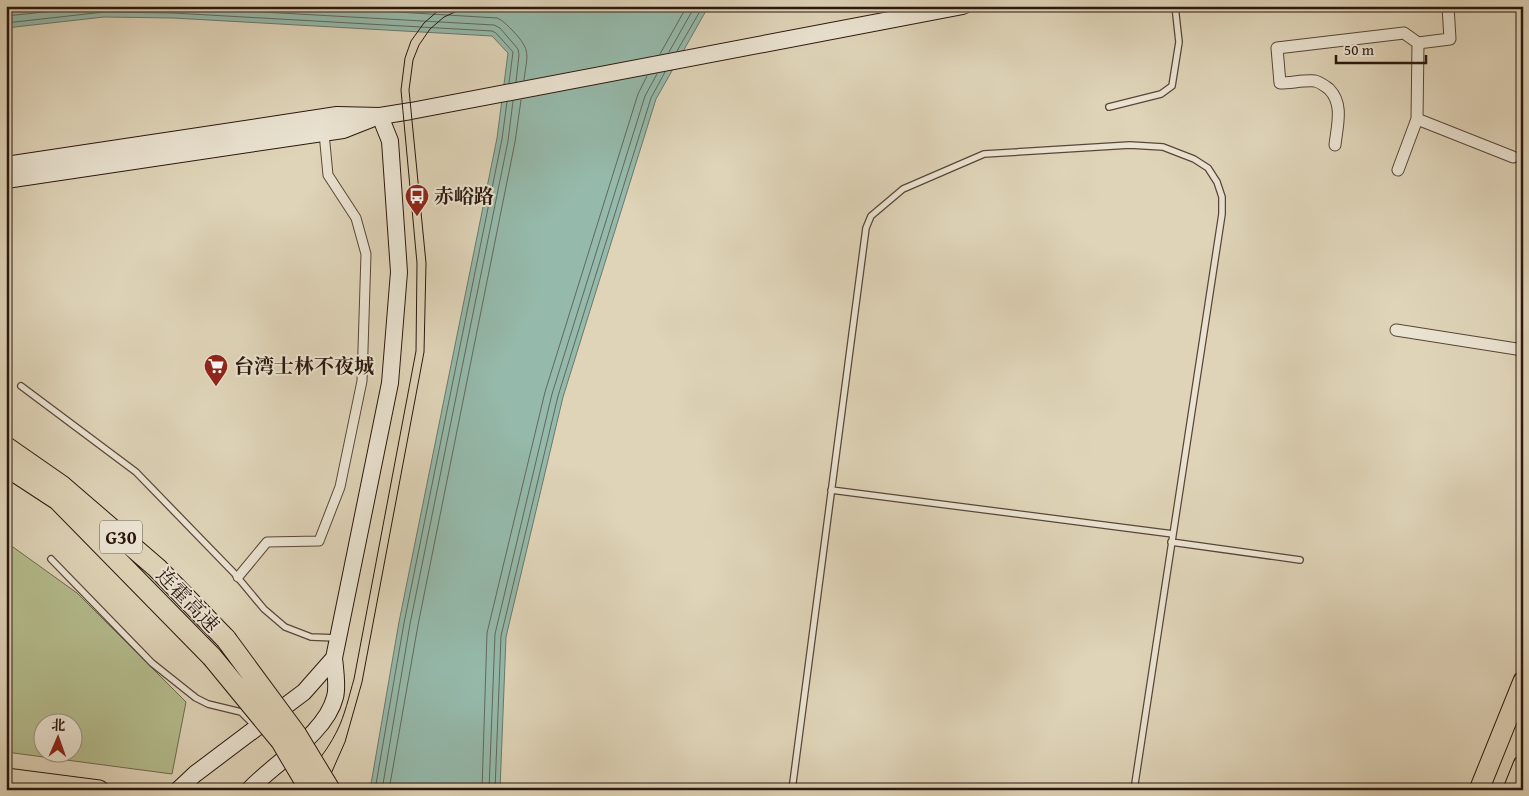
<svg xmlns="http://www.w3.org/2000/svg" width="1529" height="796" viewBox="0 0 1529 796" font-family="'Gentium Book Plus','Noto Serif SC',serif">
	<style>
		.green { fill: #b4bc8d; stroke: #706a4e; fill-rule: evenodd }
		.water { fill: #95b9aa; stroke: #6b786c }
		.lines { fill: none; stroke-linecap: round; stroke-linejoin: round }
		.shore { stroke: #60685c; stroke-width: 1 }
		.service-casing { stroke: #584638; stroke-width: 8 }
		.pedestrian-casing { stroke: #584638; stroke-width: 11 }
		.minor-casing { stroke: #584638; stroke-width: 13 }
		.secondary-casing { stroke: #2b170e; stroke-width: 18 }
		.trunk-casing { stroke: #2b170e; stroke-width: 21 }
		.motorway-casing { stroke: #2b170e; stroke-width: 22 }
		.service { stroke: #eae3d1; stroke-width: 5.5 }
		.pedestrian { stroke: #eae3d1; stroke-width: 9 }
		.minor { stroke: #eae3d1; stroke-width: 11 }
		.secondary { stroke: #eae3d1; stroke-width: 16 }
		.trunk { stroke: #dfd4b8; stroke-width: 19 }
		.motorway { stroke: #dfd4b8; stroke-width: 20 }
		.tram { stroke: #2b170e; stroke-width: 1 }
		.motorway-bridge-casing { stroke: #2b170e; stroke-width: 22; stroke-linecap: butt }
		.motorway-bridge { stroke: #dfd4b8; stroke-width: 20 }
		.labels { text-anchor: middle; stroke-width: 4; stroke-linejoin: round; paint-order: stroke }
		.shield { fill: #eae3d1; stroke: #645448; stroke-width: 1 }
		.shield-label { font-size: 19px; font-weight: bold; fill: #2b170e }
		.poi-label { font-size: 20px; font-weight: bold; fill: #2b170e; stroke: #eae3d1; text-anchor: start }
		.street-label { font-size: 20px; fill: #2b170e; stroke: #eae3d1 }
	</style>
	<rect width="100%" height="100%" fill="#dfd4b8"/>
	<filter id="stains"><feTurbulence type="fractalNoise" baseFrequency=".004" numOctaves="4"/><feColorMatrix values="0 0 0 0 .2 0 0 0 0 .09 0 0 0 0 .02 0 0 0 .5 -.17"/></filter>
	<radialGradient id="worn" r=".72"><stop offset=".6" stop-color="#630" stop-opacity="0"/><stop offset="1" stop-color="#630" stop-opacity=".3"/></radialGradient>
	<path class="green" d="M6 542 77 593 186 702 172 774 6 752ZM42 724H72V754H42Z"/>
	<path class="water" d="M6 6H710L707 9 656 99 563 397 506 637 500 790H370L399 622 497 138 508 53 492 36 173 18 104 17 6 28Z"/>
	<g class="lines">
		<path class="shore" d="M131 6 173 7 494 25 500 28 518 49 519 55 516 82
			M297 6 497 18C504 21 508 26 513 31 532 51 527 55 524 80
			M6 16 102 6
			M6 23 104 12 173 13 492 31 496 33 513 52 509 83
			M677 51 703 6
			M669 52 695 6
			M660 54 687 6
			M375 790 404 623 502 139 507 102
			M382 790 410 624 508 141 513 101
			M389 790 418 625 515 142 521 100
			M482 790 487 633 545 392 638 94 647 76
			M489 790 495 634 552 394 645 96 657 74
			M495 790 501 636 558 396 651 98 665 72"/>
		<defs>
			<path id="service" d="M1109 107 1161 94 1172 86 1179 42 1175 6
				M21 386 136 472 234 573 264 609 285 627 311 637 337 638
				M831 490 1173 534
				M1171 542 1300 560
				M51 559 152 663 196 698 208 704 241 712 255 726
				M792 790 866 228 871 216 903 189 984 154 1130 145 1163 147 1194 159 1208 168 1217 182 1222 197V214L1134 790"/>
			<path id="pedestrian" d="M238 577 267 542 319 541 340 487 362 381 366 254 356 218 328 175 324 133"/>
			<path id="minor" d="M1417 119 1513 157
				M1335 145C1337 126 1344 104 1329 89 1325 86 1320 82 1315 81 1304 80 1291 83 1280 83L1277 48 1404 33 1418 43
				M1398 170 1417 119 1418 43 1450 39 1448 6
				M1396 330 1523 350"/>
			<path id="secondary" d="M6 165 337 115 380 116 411 111 963 6
				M6 180 343 130 371 119
				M178 790 195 774 304 692 334 658
				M249 790C275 762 326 734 335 697 338 687 335 669 334 658L390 383 399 272 390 141 380 116"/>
			<path id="trunk" d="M6 778 99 790
				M1479 790 1523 681
				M1513 790 1523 765"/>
			<path id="motorway" d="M6 447 62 486 157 568 226 639
				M6 466 58 500 212 657"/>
		</defs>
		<use href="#service" class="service-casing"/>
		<use href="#pedestrian" class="pedestrian-casing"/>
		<use href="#minor" class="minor-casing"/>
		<use href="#secondary" class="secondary-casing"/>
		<use href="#trunk" class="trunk-casing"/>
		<use href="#motorway" class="motorway-casing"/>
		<use href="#service" class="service"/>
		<use href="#pedestrian" class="pedestrian"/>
		<use href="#minor" class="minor"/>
		<use href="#secondary" class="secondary"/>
		<use href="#trunk" class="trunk"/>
		<use href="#motorway" class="motorway"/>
		<path class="tram" d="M288 790C309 773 325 755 337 731 345 715 349 696 354 679L416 351 417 263 401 90 405 58 411 41 424 23 439 10 447 6
			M318 790 330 776 345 742 362 682 424 352 426 263 409 90 413 60 419 45 430 29 444 17 468 6"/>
		<defs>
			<path id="motorway-bridge" d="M226 639 296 734 330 790
				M212 657 281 741 310 790"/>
		</defs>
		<use href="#motorway-bridge" class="motorway-bridge-casing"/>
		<use href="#motorway-bridge" class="motorway-bridge"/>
	</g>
	<defs>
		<symbol id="bus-pin" viewBox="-11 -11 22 30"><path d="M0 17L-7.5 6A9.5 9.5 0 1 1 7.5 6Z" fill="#8f2418" stroke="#eae3d1"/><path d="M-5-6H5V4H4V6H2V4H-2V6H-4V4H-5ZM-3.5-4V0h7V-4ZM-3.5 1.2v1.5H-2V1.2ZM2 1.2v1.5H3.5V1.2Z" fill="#fff"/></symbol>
		<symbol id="supermarket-pin" viewBox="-11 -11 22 30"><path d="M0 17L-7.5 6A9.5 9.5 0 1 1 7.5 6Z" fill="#8f2418" stroke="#eae3d1"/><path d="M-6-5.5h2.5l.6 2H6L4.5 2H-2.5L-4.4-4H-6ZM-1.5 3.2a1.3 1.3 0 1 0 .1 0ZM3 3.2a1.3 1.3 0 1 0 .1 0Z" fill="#fff"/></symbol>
	</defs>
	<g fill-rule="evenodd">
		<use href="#bus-pin" x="403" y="182" width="28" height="38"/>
		<use href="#supermarket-pin" x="202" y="352" width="28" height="38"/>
	</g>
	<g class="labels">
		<rect class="shield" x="100" y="520.5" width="42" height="33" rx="4"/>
		<g class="shield-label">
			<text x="121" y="544">G30</text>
		</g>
		<g class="poi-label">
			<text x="434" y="203">赤峪路</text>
			<text x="234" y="373">台湾士林不夜城</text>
		</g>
		<g class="street-label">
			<text transform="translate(188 600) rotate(46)" y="7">连霍高速</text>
		</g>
	</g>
	<rect width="1529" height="796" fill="none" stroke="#dfd4b8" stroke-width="25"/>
	<rect x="8" y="8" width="1514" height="781" fill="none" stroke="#2b170e" stroke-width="2.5"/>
	<rect x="12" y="12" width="1504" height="771" fill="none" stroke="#2b170e"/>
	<g transform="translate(58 738) rotate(2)"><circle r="24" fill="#eae3d1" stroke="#9e9183"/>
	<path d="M0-4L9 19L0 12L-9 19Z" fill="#8f2418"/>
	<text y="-8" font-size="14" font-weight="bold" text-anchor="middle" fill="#2b170e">北</text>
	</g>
	<path d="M1336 55v8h90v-8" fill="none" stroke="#2b170e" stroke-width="2.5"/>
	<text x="1344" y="55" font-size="15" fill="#2b170e" stroke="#eae3d1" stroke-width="4" paint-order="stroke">50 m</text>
	<rect width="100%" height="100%" filter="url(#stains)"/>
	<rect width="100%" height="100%" fill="url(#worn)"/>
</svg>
